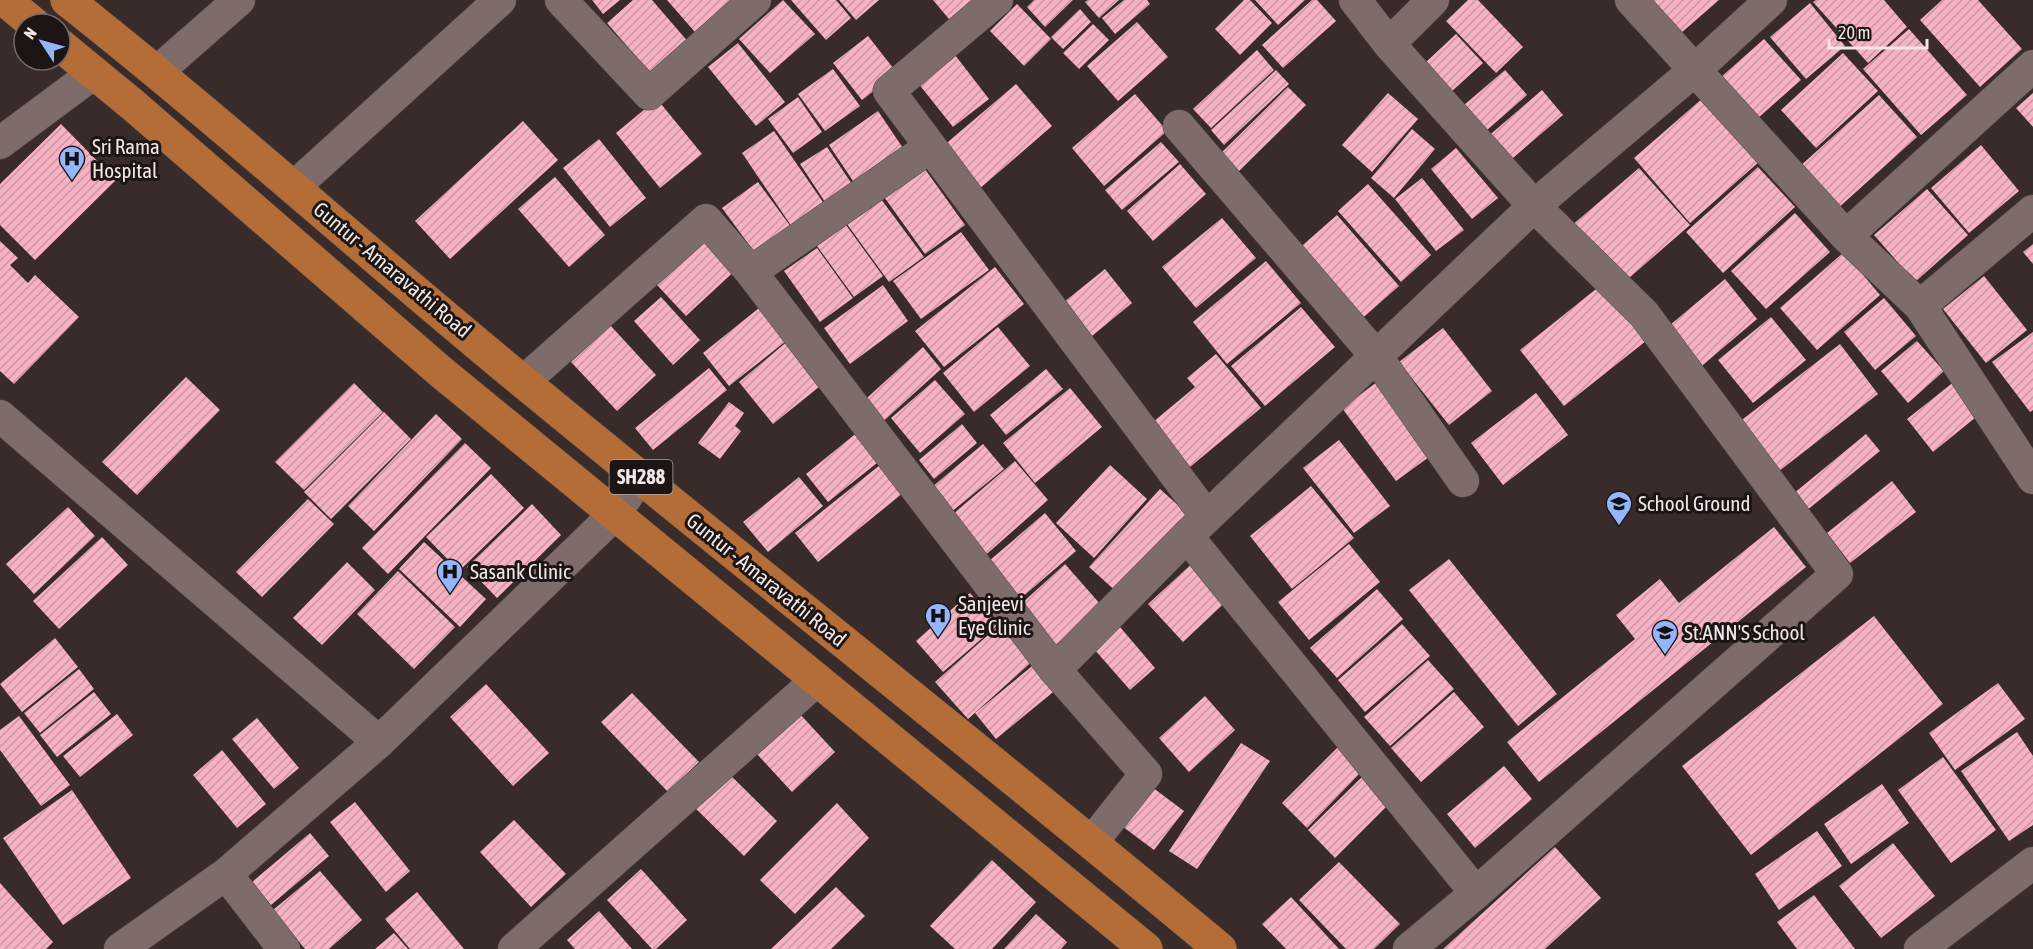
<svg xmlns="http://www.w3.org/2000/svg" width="2033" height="949" viewBox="0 0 2033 949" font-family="'Asap Condensed',sans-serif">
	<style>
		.building { fill: url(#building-hatch) }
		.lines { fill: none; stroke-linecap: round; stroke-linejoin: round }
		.minor-casing { stroke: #564a48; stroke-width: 33 }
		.major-casing { stroke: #564a48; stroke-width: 34 }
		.minor { stroke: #7d6c6a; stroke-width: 32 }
		.major { stroke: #b56d37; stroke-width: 33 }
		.labels { text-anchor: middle; stroke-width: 6; stroke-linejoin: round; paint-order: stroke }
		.shield { fill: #1c1514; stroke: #b1a8a7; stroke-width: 1.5 }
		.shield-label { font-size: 20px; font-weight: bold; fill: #f1e7e6 }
		.poi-label { font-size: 21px; fill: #f1e7e6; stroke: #1c1514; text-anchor: start }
		.street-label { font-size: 21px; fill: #f1e7e6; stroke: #1c1514 }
	</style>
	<defs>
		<pattern id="building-hatch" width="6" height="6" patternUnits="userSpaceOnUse" patternTransform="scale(1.5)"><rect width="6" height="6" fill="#f6b1c2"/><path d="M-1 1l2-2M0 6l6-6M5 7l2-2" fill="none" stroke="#ca96a3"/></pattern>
	</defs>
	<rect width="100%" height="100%" fill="#392b29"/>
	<path class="building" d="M592 0H620L603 14Z
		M633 0H652L690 44 653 76 607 23Z
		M667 0H730L737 8 701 39Z
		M783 0 815 34 770 73 739 39Z
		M791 0H836L851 18 826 40Z
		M839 0H879L856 20Z
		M933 0H982L954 25Z
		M1034 0H1073L1045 27 1027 7Z
		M1088 0H1119L1099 18 1085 2Z
		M1124 0H1147L1150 4 1115 34 1102 18Z
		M1244 0H1250L1272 23 1240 55 1215 29Z
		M1255 0H1305L1278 25Z
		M1312 0H1317L1336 21 1283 68 1262 45Z
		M1468 0H1478L1523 47 1496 73 1446 21Z
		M1639 0H1719L1673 40Z
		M1816 0H1884L1907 27 1868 63 1813 2Z
		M1942 0H1978L2022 49 1980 87 1920 20Z
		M1810 3 1845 46 1806 79 1770 37Z
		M1017 4 1051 39 1024 66 990 31Z
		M1080 9 1091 22 1063 49 1051 37Z
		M1137 22 1168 57 1118 101 1087 66Z
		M1093 24 1109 40 1079 69 1063 53Z
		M1909 29 1967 95 1921 135 1863 69Z
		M1456 34 1483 63 1451 92 1425 63Z
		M868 36 897 73 862 100 833 63Z
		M1764 39 1801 80 1758 118 1721 77Z
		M738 43 785 102 756 126 708 67Z
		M1257 50 1274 70 1211 128 1193 109Z
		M1843 53 1878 91 1816 148 1781 110Z
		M955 55 989 99 953 127 918 83Z
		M833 69 860 106 825 131 798 94Z
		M1276 70 1289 84 1224 145 1211 130Z
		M1505 70 1527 95 1479 137 1457 111Z
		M1016 84 1052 126 978 190 942 147Z
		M1288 87 1306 105 1236 174 1218 156Z
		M1542 90 1563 115 1506 164 1485 139Z
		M1388 93 1418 119 1372 172 1342 145Z
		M2033 93V127L2016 108Z
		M1135 94 1167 131 1104 186 1072 148Z
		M1879 95 1917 137 1836 210 1798 168Z
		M798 97 822 132 793 153 768 119Z
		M1704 97 1760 161 1690 223 1634 158Z
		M657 99 702 154 660 188 616 133Z
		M878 111 907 154 857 187 829 145Z
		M523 121 558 160 450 259 415 221Z
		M61 124 116 180 35 260 0 225V184Z
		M1412 129 1435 149 1394 198 1371 178Z
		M774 131 825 205 792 227 742 153Z
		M599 139 646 198 610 227 563 168Z
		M1161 142 1179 162 1122 210 1105 190Z
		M1981 145 2019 191 1969 233 1931 188Z
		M827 147 856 190 829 208 800 164Z
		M1456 148 1498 198 1472 219 1431 169Z
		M1180 164 1206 194 1153 241 1127 211Z
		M922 165 965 225 925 254 882 194Z
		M1758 167 1795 207 1723 273 1686 232Z
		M1639 168 1690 225 1621 285 1571 226Z
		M555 177 605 235 569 267 518 209Z
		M1422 178 1464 230 1436 251 1395 199Z
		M758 182 794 231 758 257 722 208Z
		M1368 184 1431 255 1401 282 1338 211Z
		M1927 189 1968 235 1915 282 1874 235Z
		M881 199 924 257 889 282 847 224Z
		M1795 213 1830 252 1766 309 1731 271Z
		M1337 215 1399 286 1358 322 1296 251Z
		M1222 218 1256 258 1196 308 1162 267Z
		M846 225 883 276 854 297 817 246Z
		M961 232 989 270 921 319 893 281Z
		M712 235 740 266 686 316 657 285Z
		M0 241 18 258 10 265 28 283 35 275 79 317 14 384 0 371Z
		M2033 244V264L2023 252Z
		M817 248 853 298 820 322 784 271Z
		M1844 252 1880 295 1817 350 1780 308Z
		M1266 261 1301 303 1227 364 1193 322Z
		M995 267 1024 304 944 367 915 331Z
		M1105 269 1132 303 1092 336 1064 302Z
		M1984 276 2027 330 1986 363 1943 309Z
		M1725 279 1757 319 1697 370 1664 330Z
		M1606 281 1651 337 1564 406 1520 350Z
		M883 285 908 321 850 364 824 328Z
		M661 297 700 340 673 365 634 321Z
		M1884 298 1916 336 1875 370 1844 332Z
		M764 304 790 338 729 386 703 353Z
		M1301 307 1335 347 1265 406 1231 366Z
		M1771 317 1806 360 1753 403 1718 360Z
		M610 325 656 375 617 411 571 362Z
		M998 327 1030 366 974 412 943 373Z
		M1443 328 1492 391 1449 425 1399 362Z
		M2033 332V410L2030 412 1992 362Z
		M789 340 824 383 773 424 739 382Z
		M1917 341 1944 371 1908 403 1881 371Z
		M1840 344 1878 394 1773 476 1734 426Z
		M923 347 941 369 877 427 858 406Z
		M1216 354 1261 408 1190 467 1153 422 1195 387 1187 378Z
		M709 368 727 390 653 450 635 428Z
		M1046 369 1063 389 1006 435 990 415Z
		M186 377 220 410 137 495 102 462Z
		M1381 379 1436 452 1396 481 1342 408Z
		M935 380 965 414 920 453 891 418Z
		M1955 381 1981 413 1933 452 1907 419Z
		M354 383 383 412 304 490 275 462Z
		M1070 388 1102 427 1035 483 1003 443Z
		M1536 393 1568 435 1503 485 1471 443Z
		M729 402 744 413 735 426 741 431 720 459 698 443Z
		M384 412 411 439 331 519 304 492Z
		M436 414 462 439 374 531 348 506Z
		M962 424 977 443 934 479 919 460Z
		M859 431 882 459 828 502 806 474Z
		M1866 434 1880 451 1806 511 1793 494Z
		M1339 440 1390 506 1354 533 1303 468Z
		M465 443 491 468 388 574 362 548Z
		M983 444 1004 469 945 517 925 493Z
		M1015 461 1048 500 980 560 946 520Z
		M880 465 903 493 818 562 795 533Z
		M1110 465 1147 499 1094 558 1056 523Z
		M491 474 524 508 459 571 426 537Z
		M799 477 823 506 768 552 743 522Z
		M1892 481 1916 512 1850 563 1827 533Z
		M1311 486 1354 538 1292 589 1250 536Z
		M1160 489 1189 515 1119 594 1089 567Z
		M308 499 334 524 262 597 236 572Z
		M532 504 561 535 497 598 467 567Z
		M68 507 95 536 34 594 6 564Z
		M1045 513 1076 551 1020 599 989 561Z
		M1774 527 1806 567 1539 782 1507 742 1635 639 1616 615 1660 579 1679 603Z
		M102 537 128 565 59 629 33 601Z
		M424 542 486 599 460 627 399 569Z
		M1349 544 1380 582 1309 640 1278 602Z
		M1197 559 1232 596 1183 642 1148 604Z
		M1449 559 1557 694 1518 726 1409 590Z
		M347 562 375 590 322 645 293 618Z
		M1065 564 1101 605 1056 645 1020 605Z
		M398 571 455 627 414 669 357 614Z
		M1377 589 1403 619 1337 678 1310 648Z
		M970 593 998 625 943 672 916 641Z
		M1874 616 1943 704 1751 855 1682 766Z
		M1004 621 1036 658 968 719 935 682Z
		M1402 624 1430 656 1365 712 1338 680Z
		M1120 627 1155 668 1130 690 1094 649Z
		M55 638 78 667 22 712 0 684Z
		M1042 658 1063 684 996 739 975 713Z
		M1428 660 1454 689 1390 746 1364 717Z
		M79 669 94 689 40 733 24 713Z
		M1998 683 2025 719 1955 770 1929 733Z
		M486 684 549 753 513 786 450 717Z
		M94 692 111 714 57 757 40 735Z
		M1454 692 1484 727 1421 782 1391 748Z
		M632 693 699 762 668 792 601 722Z
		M1205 696 1235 730 1189 772 1159 738Z
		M799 713 835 752 792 792 756 753Z
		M117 714 133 735 80 777 63 756Z
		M19 716 70 785 41 806 0 750V730Z
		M257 718 299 768 274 789 232 739Z
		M2017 732 2033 756V825L2009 841 1961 771Z
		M1241 743 1270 761 1197 869 1169 851Z
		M1340 745 1364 769 1307 828 1282 803Z
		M222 750 266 804 237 828 193 775Z
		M1943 757 1996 830 1951 863 1898 790Z
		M1504 766 1532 799 1475 848 1447 814Z
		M722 767 777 821 744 856 689 802Z
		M1366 773 1393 800 1335 858 1308 830Z
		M1882 784 1909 823 1851 864 1824 824Z
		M1152 787 1184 811 1154 850 1122 826Z
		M72 790 131 878 63 925 3 838Z
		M355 802 410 871 386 892 330 822Z
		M837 803 869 838 795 914 760 880Z
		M514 820 566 874 531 907 480 852Z
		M1817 831 1842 866 1779 910 1755 874Z
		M310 833 329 856 271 905 252 882Z
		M1893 843 1935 896 1881 938 1839 886Z
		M1555 847 1601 898 1545 949H1443Z
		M992 860 1036 902 992 949H955L930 926Z
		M1339 862 1400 924 1374 949H1346L1299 900Z
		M641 869 687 920 656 949H652L607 900Z
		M320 871 362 920 329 949H305L273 910Z
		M0 883 53 942 46 949H0Z
		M836 887 865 916 831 949H771Z
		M417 892 464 949H410L385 919Z
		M1814 895 1855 949H1797L1777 922Z
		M1291 897 1339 949H1286L1262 924Z
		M599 911 632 949H575L567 940Z
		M1036 914 1067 942 1061 949H1004Z
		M394 933 408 949H375Z"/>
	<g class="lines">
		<defs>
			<path id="minor" d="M561 0 649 94 755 0
				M997 0 889 91 1207 517
				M1355 0 1389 44 1534 206 1644 314 1837 574 1476 893 1409 949
				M1631 0 1846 236 1920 306 2033 478
				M1389 44 1433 0
				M157 72 239 0
				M1179 126 1376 356 1463 481
				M0 143 94 73
				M294 187 500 0
				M1846 236 2033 66
				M751 272 930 147
				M1920 306 2033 211
				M523 382 706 220 751 272 1055 670 1146 774 1092 842
				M0 416 379 742
				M1187 536 1476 893
				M1055 670 1187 536 1534 206 1696 69 1771 0
				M226 874 284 949
				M120 949 226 874 379 742 614 515 640 477
				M514 949 817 680
				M1920 949 2033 863"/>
			<path id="major" d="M5 0 34 24
				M67 0C224 124 372 258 527 385 757 574 991 758 1220 949
				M60 45 133 105 441 372 1146 949"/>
		</defs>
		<use href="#minor" class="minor-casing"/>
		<use href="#major" class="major-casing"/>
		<use href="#minor" class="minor"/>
		<use href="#major" class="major"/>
	</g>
	<defs>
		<symbol id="hospital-pin" viewBox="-11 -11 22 30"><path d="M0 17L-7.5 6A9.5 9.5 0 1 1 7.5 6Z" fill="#95b6fd" stroke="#1c1514"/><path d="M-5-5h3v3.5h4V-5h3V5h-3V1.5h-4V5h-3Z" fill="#111"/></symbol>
		<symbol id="school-pin" viewBox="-11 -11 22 30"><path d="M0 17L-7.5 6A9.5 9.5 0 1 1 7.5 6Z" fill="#95b6fd" stroke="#1c1514"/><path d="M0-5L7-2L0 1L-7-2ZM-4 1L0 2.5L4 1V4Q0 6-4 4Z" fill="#111"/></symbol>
	</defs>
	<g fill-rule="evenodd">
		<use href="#hospital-pin" x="57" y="144" width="30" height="40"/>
		<use href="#school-pin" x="1604" y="489" width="30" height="40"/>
		<use href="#hospital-pin" x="435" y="557" width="30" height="40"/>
		<use href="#hospital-pin" x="923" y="601" width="30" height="40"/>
		<use href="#school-pin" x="1650" y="618" width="30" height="40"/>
	</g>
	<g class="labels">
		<rect class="shield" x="609.5" y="460" width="63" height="34" rx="4.5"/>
		<g class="shield-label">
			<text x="641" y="484">SH288</text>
		</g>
		<g class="poi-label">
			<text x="92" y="154">Sri Rama<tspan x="92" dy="24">Hospital</tspan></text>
			<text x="1638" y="511">School Ground</text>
			<text x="470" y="579">Sasank Clinic</text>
			<text x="958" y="611">Sanjeevi<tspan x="958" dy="24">Eye Clinic</tspan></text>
			<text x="1684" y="640">St.ANN'S School</text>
		</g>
		<g class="street-label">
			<text transform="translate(392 270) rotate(40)" y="7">Guntur - Amaravathi Road</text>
			<text transform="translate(766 580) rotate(39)" y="7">Guntur - Amaravathi Road</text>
		</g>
	</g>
	<g transform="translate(42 42) rotate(306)"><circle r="28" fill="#1c1514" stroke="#716968" stroke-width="1.5"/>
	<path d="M0-4.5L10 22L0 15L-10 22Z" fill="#95b6fd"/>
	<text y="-9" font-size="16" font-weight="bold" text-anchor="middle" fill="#f1e7e6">N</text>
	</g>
	<path d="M1829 39v9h98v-9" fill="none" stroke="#f1e7e6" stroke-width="3"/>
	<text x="1838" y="39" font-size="18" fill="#f1e7e6" stroke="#1c1514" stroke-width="4.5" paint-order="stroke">20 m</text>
</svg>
